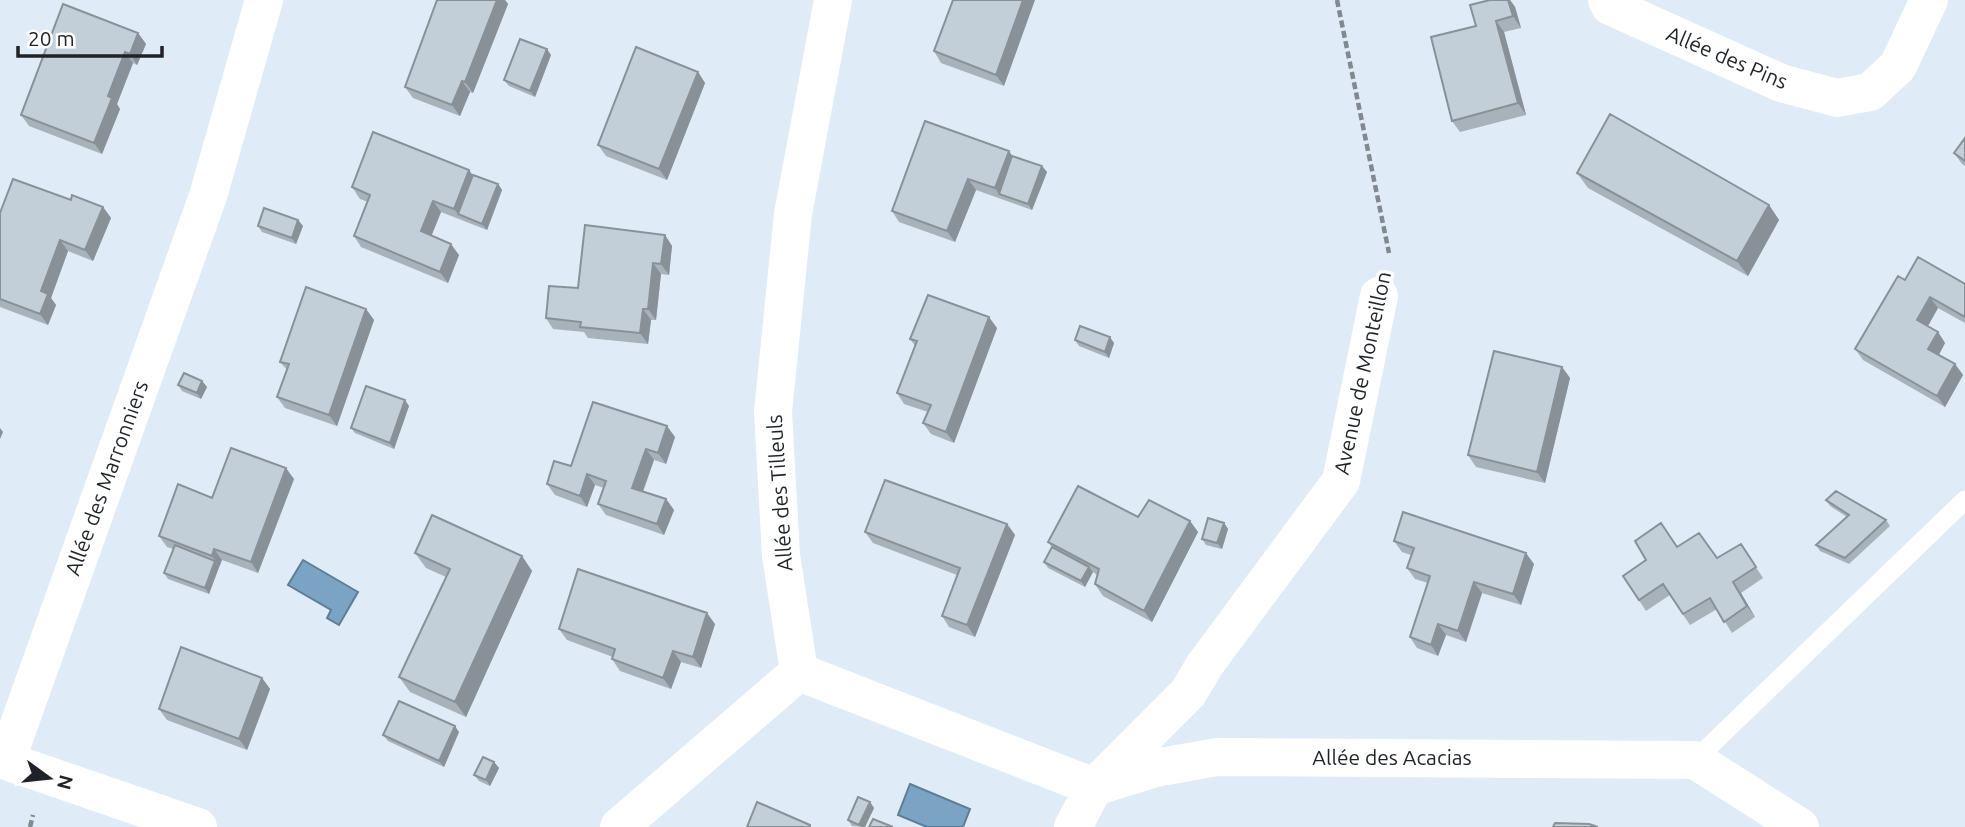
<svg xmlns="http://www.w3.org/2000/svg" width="1965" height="827" viewBox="0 0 1965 827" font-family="Ubuntu,sans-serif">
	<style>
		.water { fill: #7ba3c4; stroke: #5f7d95; stroke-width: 2 }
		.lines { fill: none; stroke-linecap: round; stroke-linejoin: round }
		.path { stroke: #808890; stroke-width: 4.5; stroke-dasharray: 7 3.5; stroke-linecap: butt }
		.service { stroke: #fff; stroke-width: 19 }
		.minor { stroke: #fff; stroke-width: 38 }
		.wall { fill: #a7b2bb }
		.shaded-wall { fill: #889198 }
		.building { fill: #c2cfd9; stroke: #889198; stroke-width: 2 }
		.labels { text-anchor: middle; stroke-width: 7; stroke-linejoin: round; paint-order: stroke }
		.street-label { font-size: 21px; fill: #1f2327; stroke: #fff }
	</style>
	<rect width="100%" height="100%" fill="#dfebf6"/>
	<path class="water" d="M303 560 358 592 339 625 327 618 331 610 288 585Z
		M910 784 970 809 963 827H927L898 815Z"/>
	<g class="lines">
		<path class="path" d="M1337 0 1389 253
			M30 827 33 815"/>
		<path class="service" d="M1695 760 1965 500"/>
		<path class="minor" d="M833 0 793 214 773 412 781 555 799 672 1094 787
			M1607 0 1610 6 1781 83 1837 98 1870 92 1898 66 1929 0
			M1094 787 1155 768 1217 757 1695 760 1800 827
			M198 827 6 761 208 196 264 0
			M619 827 799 672
			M1073 827 1094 787 1188 693 1204 666 1341 481 1379 296"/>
	</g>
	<path class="wall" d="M437 0H505L508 4 473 93 470 92 460 116 413 98 405 87Z
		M953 0 1004 86 941 63 934 51Z
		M1490 0H1510L1515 7 1521 28 1504 32 1526 115 1460 132 1452 121 1476 26Z
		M138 33 146 44 137 65 133 63 117 104 120 109 102 154 29 126 21 115Z
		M551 55 535 97 509 86 504 80Z
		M698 72 705 83 667 180 606 156 598 145Z
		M1965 138V166L1962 164 1954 153Z
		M1009 151 1012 156 1042 166 1047 172 1032 210 976 190 955 242 899 222 892 211Z
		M1577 173 1769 205 1779 220 1748 276 1588 188Z
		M473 175 498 184 502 190 487 230 441 212 431 236 459 255 448 283 361 247 354 236 368 202 360 199 352 187Z
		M71 200 103 207 111 218 93 261 68 251 51 298 56 305 48 325 0 307V213Z
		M298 220 303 226 296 244 262 232 258 226Z
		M665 235 672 246 669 275 661 274 656 320H651L648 344 588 338 584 332 553 329 546 318 578 288Z
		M1905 280 1965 284V323L1938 308 1928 326 1938 332 1945 343 1939 355 1955 364 1963 375 1945 407 1863 360 1855 349Z
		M366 309 374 320 337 426 285 408 277 397 287 370 280 362Z
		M997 328 954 443 931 434 923 423 928 412 904 404 897 393 915 346 910 339Z
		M1075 340 1114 343 1109 358 1079 346Z
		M1562 367 1570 378 1545 483 1476 467 1468 455Z
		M202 381 207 387 201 399 182 391 178 385Z
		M409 406 394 449 355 433 351 428Z
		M675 437 666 464 654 460 643 492 666 499 674 510 664 535 606 515 598 504 604 488 595 485 587 507 555 495 547 484 571 466Z
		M294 479 258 573 222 560 209 594 168 579 164 573 173 549 167 547 159 536 212 498Z
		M1826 500 1886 520 1890 526 1849 564 1820 551 1816 545 1847 517 1830 506Z
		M1138 517 1190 521 1198 532 1152 622 1103 596 1095 584 1097 575 1093 572 1085 587 1048 568 1044 562 1052 547 1048 542Z
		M1224 523 1228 529 1222 549 1206 545 1202 539Z
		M1007 524 1015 535 975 637 949 627 942 616 957 575 873 543 865 532Z
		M1394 541 1534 564 1521 605 1482 593 1466 642 1446 635 1438 656 1417 648 1410 637 1428 583 1415 579 1407 568 1411 555 1402 552Z
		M1741 544 1763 578 1741 593 1755 617 1732 633 1717 609 1690 625 1670 595 1646 611 1623 576 1646 560 1677 547 1717 558Z
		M415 553 522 556 532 571 466 717 410 692 399 677 446 577 426 568Z
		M715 624 701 668 681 662 671 689 620 671 612 659 613 657 567 640 559 629Z
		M262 678 270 689 247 750 167 720 159 709Z
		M459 732 444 767 388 741 383 735Z
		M494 762 499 768 490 786 479 781 474 775Z
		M870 802 874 808 865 827 852 826 848 820Z"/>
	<path class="shaded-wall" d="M497 0H505L508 4 473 93 465 82Z
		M1023 0H1035L1004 86 996 75Z
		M1508 0H1510L1515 7 1521 28 1513 16Z
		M1496 21 1504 32 1526 115 1518 103Z
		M138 33 146 44 137 65 130 54Z
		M547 49 551 55 535 97 530 91Z
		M125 52 133 63 117 104 120 109 102 154 94 143 108 96Z
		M698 72 705 83 667 180 659 169Z
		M462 81 470 92 460 116 452 105Z
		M1009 151 1016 162 999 194 995 188Z
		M1042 166 1047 172 1032 210 1028 204Z
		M469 170 477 181 458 214 454 209Z
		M968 179 976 190 955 242 947 231Z
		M498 184 502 190 487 230 482 224Z
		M433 201 441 212 429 242 421 231Z
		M1769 205 1779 220 1748 276 1737 261Z
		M103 207 111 218 93 261 85 250Z
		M298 220 303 226 296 244 292 238Z
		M665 235 672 246 669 275 661 264Z
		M60 240 68 251 51 298 56 305 48 325 40 314 41 291Z
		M451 244 459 255 448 283 440 272Z
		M653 263 661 274 656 320 648 309Z
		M1930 297 1938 308 1925 331 1917 320Z
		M366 309 374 320 337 426 329 415Z
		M643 309 651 320 648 344 640 333Z
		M989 317 997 328 954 443 946 432Z
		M1938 332 1945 343 1936 360 1928 349Z
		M1110 337 1114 343 1109 358 1105 352Z
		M1955 364 1963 375 1945 407 1937 396Z
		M1562 367 1570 378 1545 483 1537 472Z
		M202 381 207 387 201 399 197 393Z
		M405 400 409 406 394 449 390 443Z
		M667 426 675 437 666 464 658 453Z
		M0 428 3 432 0 439Z
		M646 449 654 460 640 499 632 488Z
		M286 468 294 479 258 573 251 562Z
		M587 474 595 485 587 507 580 496Z
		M666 499 674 510 664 535 657 524Z
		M1190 521 1198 532 1152 622 1144 611Z
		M1224 523 1228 529 1222 549 1217 543Z
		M1007 524 1015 535 975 637 967 625Z
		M214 549 222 560 219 567 212 556Z
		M1526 553 1534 564 1521 605 1513 594Z
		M522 556 532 571 466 717 455 702Z
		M215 561 219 567 209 594 205 588Z
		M1089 567 1093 572 1085 587 1081 581Z
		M1474 582 1482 593 1466 642 1458 631Z
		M1733 582 1741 593 1755 617 1747 606Z
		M707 613 715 624 701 668 693 657Z
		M1438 624 1446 635 1438 656 1431 645Z
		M673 651 681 662 671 689 663 678Z
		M262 678 270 689 247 750 239 739Z
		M455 726 459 732 444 767 439 761Z
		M494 762 499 768 490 786 486 780Z
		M870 802 874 808 865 827H861L859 825Z"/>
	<path class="building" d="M437 0H497L465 82 462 81 452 105 405 87Z
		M953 0H1023L996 75 934 51Z
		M1490 0H1508L1513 16 1496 21 1518 103 1452 121 1431 37 1476 26 1470 5Z
		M63 4 138 33 130 54 125 52 108 96 112 98 94 143 21 115Z
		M520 39 547 49 530 91 504 80Z
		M636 47 698 72 659 169 598 145Z
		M1610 114 1769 205 1737 261 1577 173Z
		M925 121 1009 151 995 188 968 179 947 231 892 211Z
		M373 132 469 170 454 209 433 201 421 231 451 244 440 272 354 236 370 195 352 187Z
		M1965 138V161L1954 153Z
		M1012 156 1042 166 1028 204 999 194Z
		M473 175 498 184 482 224 458 214Z
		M13 179 71 200 72 195 103 207 85 250 60 240 41 291 48 294 40 314 0 299V213Z
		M264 208 298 220 292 238 258 226Z
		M585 225 665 235 661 264 653 263 648 309H643L640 333 580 327 581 322 546 318 549 286 578 288Z
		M1918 257 1965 284V317L1930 297 1917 320 1938 332 1928 349 1955 364 1937 396 1855 349 1898 276 1905 280Z
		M306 287 366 309 329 415 277 397 289 364 280 362Z
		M928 295 989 317 946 432 923 423 931 405 897 393 917 341 910 339Z
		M1080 326 1110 337 1105 352 1075 340Z
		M1494 351 1562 367 1537 472 1468 455Z
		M184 373 202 381 197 393 178 385Z
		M366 386 405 400 390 443 351 428Z
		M593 402 667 426 658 453 646 449 632 488 666 499 657 524 598 504 606 481 587 474 580 496 547 484 554 461 571 466Z
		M231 448 286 468 251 562 214 549 212 556 159 536 178 484 212 498Z
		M885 480 1007 524 967 625 942 616 960 568 865 532Z
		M1078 486 1138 517 1149 500 1190 521 1144 611 1095 584 1099 569 1048 542Z
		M1836 491 1886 520 1845 558 1816 545 1849 515 1826 500Z
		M1403 512 1526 553 1513 594 1474 582 1458 631 1438 624 1431 645 1410 637 1430 576 1407 568 1414 548 1394 541Z
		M432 515 522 556 455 702 399 677 450 569 415 553Z
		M1208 518 1224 523 1217 543 1202 539Z
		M1661 523 1677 547 1699 533 1717 558 1741 544 1756 567 1733 582 1747 606 1724 622 1710 598 1683 614 1663 584 1639 600 1623 576 1646 560 1635 541Z
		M175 545 215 561 205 588 164 573Z
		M1052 547 1089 567 1081 581 1044 562Z
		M578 569 707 613 693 657 673 651 663 678 612 659 615 649 559 629Z
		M181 647 262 678 239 739 159 709Z
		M399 701 455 726 439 761 383 735Z
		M483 757 494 762 486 780 474 775Z
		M858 797 870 802 859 825 848 820Z
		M757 802 810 825V827H747Z
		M873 819 893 827H869Z
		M1555 823 1589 824 1598 827H1553Z"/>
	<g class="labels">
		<g class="street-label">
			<text transform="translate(1727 58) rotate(23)" y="7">Allée des Pins</text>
			<text transform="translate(1363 373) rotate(-78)" y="7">Avenue de Monteillon</text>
			<text transform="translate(107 478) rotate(-70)" y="7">Allée des Marronniers</text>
			<text transform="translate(780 493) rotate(-94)" y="7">Allée des Tilleuls</text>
			<text x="1392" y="765">Allée des Acacias</text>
		</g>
	</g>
	<g transform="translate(49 778) rotate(105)" stroke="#ffffff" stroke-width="5" paint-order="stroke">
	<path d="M0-5L12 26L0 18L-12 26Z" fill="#1f2327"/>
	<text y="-10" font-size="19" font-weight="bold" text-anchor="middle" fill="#1f2327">N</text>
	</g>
	<path d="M18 46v10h144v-10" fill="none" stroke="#1f2327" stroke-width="3.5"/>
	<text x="28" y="46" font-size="21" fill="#1f2327" stroke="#ffffff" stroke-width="5" paint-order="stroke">20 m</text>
</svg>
